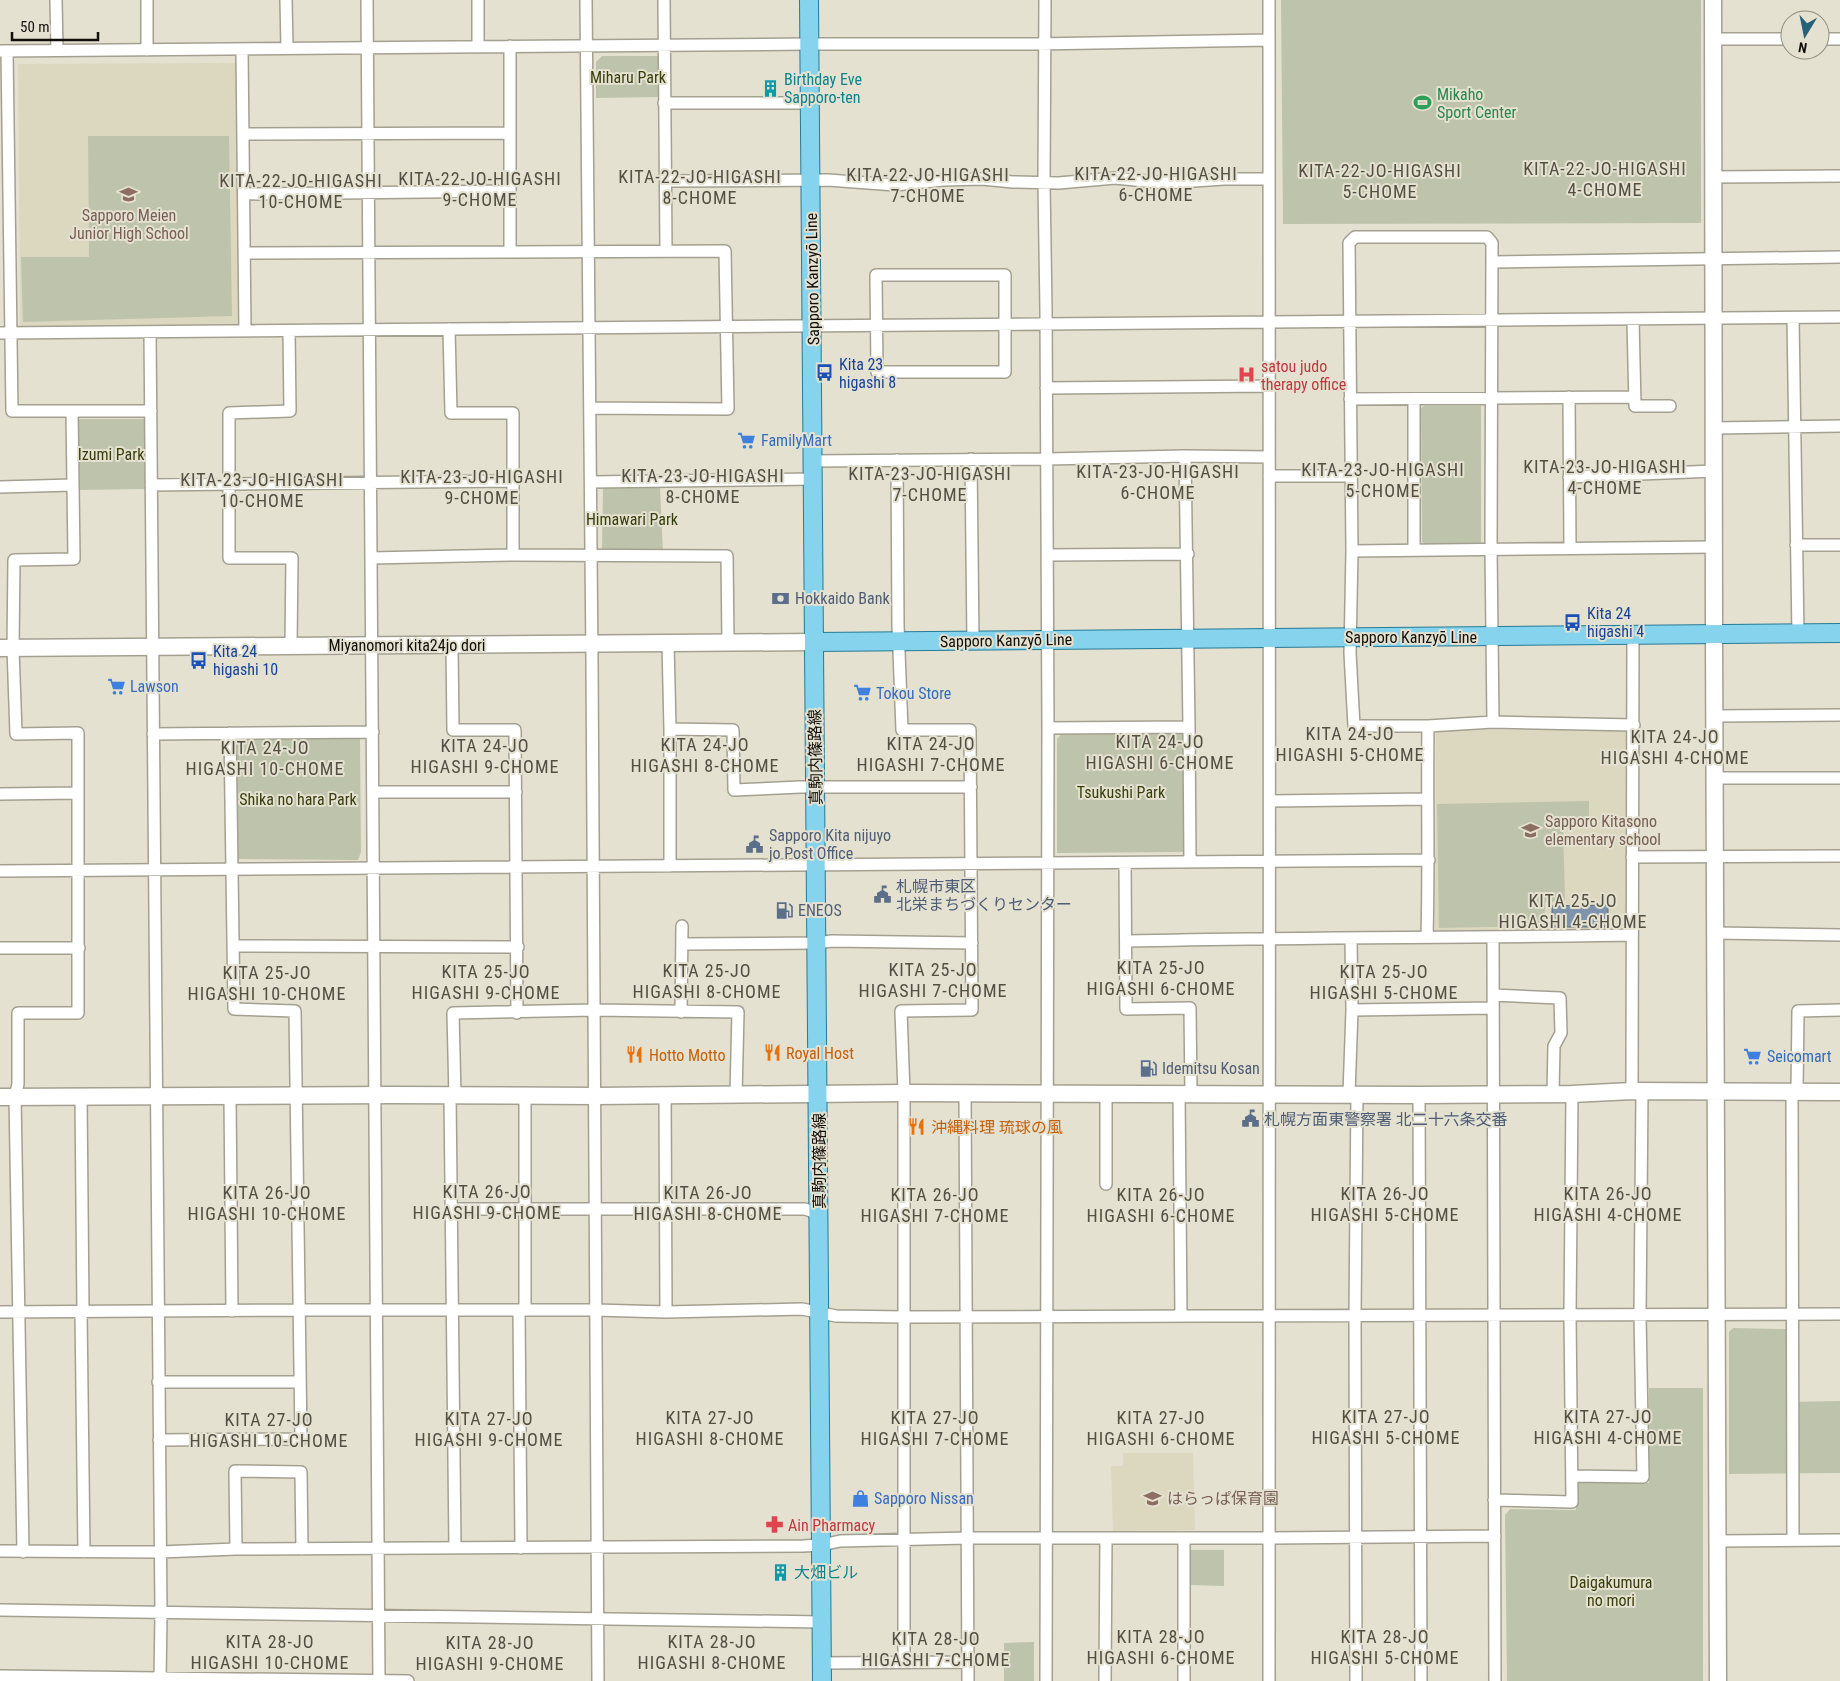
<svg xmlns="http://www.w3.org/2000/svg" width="1840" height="1681" viewBox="0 0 1840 1681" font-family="'Roboto Condensed','Noto Sans JP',sans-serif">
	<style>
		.built { fill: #dcd7bf }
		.green { fill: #bec4ab }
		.water { fill: #7e94ac; stroke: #5d6c7b }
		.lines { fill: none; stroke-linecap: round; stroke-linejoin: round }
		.street-casing { stroke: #a4a091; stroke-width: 14 }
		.secondary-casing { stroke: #a4a091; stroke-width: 19 }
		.primary-casing { stroke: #277b96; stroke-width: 20 }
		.street { stroke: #fff; stroke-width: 11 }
		.secondary { stroke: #fff; stroke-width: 16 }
		.primary { stroke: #85d3ed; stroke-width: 18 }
		.labels { text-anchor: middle; stroke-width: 4; stroke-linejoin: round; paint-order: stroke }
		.park-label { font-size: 16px; fill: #363f0a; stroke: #e5e1d1 }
		.culture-label { font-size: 16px; fill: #0d838f; stroke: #e5e1d1; text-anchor: start }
		.leisure-label { font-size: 16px; fill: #27864d; stroke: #e5e1d1; text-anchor: start }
		.education-label { font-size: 16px; fill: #785e54; stroke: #e5e1d1; text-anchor: start }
		.street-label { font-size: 16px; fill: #110f0a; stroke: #e5e1d1 }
		.transit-label { font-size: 16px; fill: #164399; stroke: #e5e1d1; text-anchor: start }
		.health-label { font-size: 16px; fill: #be3a42; stroke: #e5e1d1; text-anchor: start }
		.shop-label { font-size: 16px; fill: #366cbe; stroke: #e5e1d1; text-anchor: start }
		.service-label { font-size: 16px; fill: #4e5e75; stroke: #e5e1d1; text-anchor: start }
		.food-label { font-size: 16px; fill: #c56008; stroke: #e5e1d1; text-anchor: start }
		.neighbourhood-label { font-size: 18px; letter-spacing: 1px; fill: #535043; stroke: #e5e1d1 }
	</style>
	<rect width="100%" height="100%" fill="#e5e1d1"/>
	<path class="built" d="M238 63 242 325 20 327 18 64Z
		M1436 730H1628L1626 930 1435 932Z
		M1123 1453H1193L1195 1530 1113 1531 1111 1466H1123Z"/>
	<path class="green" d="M1281 0H1701V223L1283 224Z
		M602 56H661L660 97 596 98V62Z
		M88 136H229L232 316 23 322 21 257H89Z
		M1424 406H1481V543L1426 545 1422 542 1421 408Z
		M77 419H145L146 489 77 490Z
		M603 488H660L663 553 602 551Z
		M1185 730 1186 852 1057 853V739L1064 731Z
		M237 738H360L361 852 358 860 237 859 235 743Z
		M1589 801V822L1563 823 1565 901 1545 902V926L1439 928 1437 804Z
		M1733 1328 1786 1329V1402L1840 1401V1473L1729 1474V1332Z
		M1649 1388H1703V1681H1507L1505 1515 1510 1509 1576 1510 1575 1486 1580 1482 1649 1483Z
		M1191 1550H1224V1586L1191 1585Z
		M1034 1642V1681H1004V1643Z"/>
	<path class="water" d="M1608 905V927H1552V906Z"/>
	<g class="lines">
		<defs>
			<path id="street" d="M56 0 57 50
				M147 0V50
				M286 0 287 48
				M367 0 379 1681
				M478 0V47
				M586 0 592 661 598 1681
				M664 0 666 250
				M1045 0 1044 183 1046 310 1048 728 1046 1681
				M1269 0C1269 560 1270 1121 1269 1681
				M1713 39H1790
				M1820 39H1840
				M510 46V252
				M242 49 245 331
				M0 51 809 44H1036L1269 40
				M7 51 12 411H151
				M664 103H809
				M244 134 510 133
				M1713 177 1840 176
				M666 181 828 180 895 185 943 180 982 179 1013 182 1059 183 1115 178 1165 183 1224 179H1269
				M244 194 510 191
				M245 253 725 251 728 409 590 408
				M1493 262 1840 257
				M876 275H1005V372H877Z
				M1793 318 1798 634
				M1633 320 1635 406H1670
				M449 329 451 413H513V555
				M289 331 290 411 229 413V558H292L291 646
				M150 332 161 1613 160 1681
				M0 333 1840 317
				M1046 388 1269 386
				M1569 397 1570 548
				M1350 399 1635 397
				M1714 428 1840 426
				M1185 456 1189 727
				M971 459 973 641
				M897 460 898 625 902 730H970L972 1010 901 1011 904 1093V1662
				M813 461 1047 459 1185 456 1269 457
				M1269 476H1351
				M1569 477 1714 471
				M591 482 813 479
				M151 485 512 481
				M0 487 73 485
				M1796 545H1840
				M1414 550V399
				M1352 551 1714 547
				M1048 555 1188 554
				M371 558 513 555 727 556 728 642
				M668 643 670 729V866
				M452 646 453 730H515L517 1013
				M1714 716 1840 715
				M1493 722 1491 548 1492 243 1487 237H1355L1349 243 1352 551 1350 653 1354 726H1428L1493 722 1634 725
				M1048 728 1189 727 1190 862
				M670 729 733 730 734 790 800 787H971
				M153 734 373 732
				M1715 778H1840
				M373 792H516
				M0 794 77 793
				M1270 801 1427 799
				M1632 857 1840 856
				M1125 863 1126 1009 1190 1008 1191 1093
				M0 871 1429 860
				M1715 933 1840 935
				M1427 937C1429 867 1427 796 1428 726
				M1493 938 1495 1681
				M1126 941C1295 937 1463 938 1632 935
				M682 944 816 943 832 941 972 943
				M234 946 518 947
				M0 948H79
				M1493 995 1560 998 1561 1033 1554 1046 1553 1093
				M1352 1010 1493 1008
				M681 1012 682 926
				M1632 1091 1633 635
				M1792 1092 1793 1540
				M1797 1092 1798 1011 1840 1010
				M965 1093 968 1681
				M1179 1093 1181 1316
				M665 1094 666 1312
				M1349 1094 1352 1010 1351 939
				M450 1095 455 1548
				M1419 1095 1421 1681
				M81 1096 83 1311
				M230 1096 232 1311
				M455 1096 453 1013 594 1010 738 1012 736 1095
				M1106 1184V1093
				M452 1209H805L819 1214
				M519 1310 521 1548
				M525 1310V1096
				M81 1311 84 1552
				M0 1312 299 1310H595L666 1312 802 1309 836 1316 904 1317 1840 1314
				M158 1382H300
				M159 1440 301 1439 295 1011 234 1009 230 733
				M1572 1476 1643 1477 1640 1315 1642 1092
				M1494 1500 1572 1502 1570 1315 1572 1094
				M1184 1538V1681
				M1717 1541 1840 1540
				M236 1549 235 1471 301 1472 302 1549
				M0 1551 160 1552 236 1549 803 1546 822 1545 840 1541 967 1538H1260L1495 1536
				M23 1552 15 1097 18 1084V1013H78V733L16 734 13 648 14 560 74 559 72 411
				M0 1610 822 1622
				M822 1663 968 1662
				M0 1676 408 1681
				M1105 1681 1106 1538
				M1356 1681 1355 1315 1357 1094"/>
			<path id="secondary" d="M1713 0 1714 635 1718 1681
				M0 648 814 642
				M0 1097 392 1095 595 1096 904 1093 1419 1095 1572 1094 1632 1091 1840 1092"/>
			<path id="primary" d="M809 0 822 1681
				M814 642 1840 633"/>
		</defs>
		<use href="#street" class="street-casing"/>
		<use href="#secondary" class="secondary-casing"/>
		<use href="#primary" class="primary-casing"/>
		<use href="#street" class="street"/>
		<use href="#secondary" class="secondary"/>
		<use href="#primary" class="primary"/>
	</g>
	<defs>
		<symbol id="building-bare" viewBox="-9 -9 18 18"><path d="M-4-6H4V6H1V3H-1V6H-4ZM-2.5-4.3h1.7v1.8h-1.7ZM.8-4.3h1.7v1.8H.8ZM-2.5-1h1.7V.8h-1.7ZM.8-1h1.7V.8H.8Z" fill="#0f9aa8" stroke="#e5e1d1" stroke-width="2.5" paint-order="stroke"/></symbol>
		<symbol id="stadium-bare" viewBox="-9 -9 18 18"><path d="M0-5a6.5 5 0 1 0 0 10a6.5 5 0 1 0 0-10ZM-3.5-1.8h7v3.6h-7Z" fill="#2e9e5b" stroke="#e5e1d1" stroke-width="2.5" paint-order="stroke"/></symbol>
		<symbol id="school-bare" viewBox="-9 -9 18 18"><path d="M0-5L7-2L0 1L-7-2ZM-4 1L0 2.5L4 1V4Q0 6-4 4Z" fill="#8d6e63" stroke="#e5e1d1" stroke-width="2.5" paint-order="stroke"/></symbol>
		<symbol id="bus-bare" viewBox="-9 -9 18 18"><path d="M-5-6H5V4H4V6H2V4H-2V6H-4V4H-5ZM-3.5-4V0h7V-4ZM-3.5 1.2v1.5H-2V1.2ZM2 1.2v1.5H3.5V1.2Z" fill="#1a4fb4" stroke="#e5e1d1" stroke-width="2.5" paint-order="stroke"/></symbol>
		<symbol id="hospital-bare" viewBox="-9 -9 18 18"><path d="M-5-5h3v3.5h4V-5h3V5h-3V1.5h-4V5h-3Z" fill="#e0444e" stroke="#e5e1d1" stroke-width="2.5" paint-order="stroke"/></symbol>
		<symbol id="supermarket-bare" viewBox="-9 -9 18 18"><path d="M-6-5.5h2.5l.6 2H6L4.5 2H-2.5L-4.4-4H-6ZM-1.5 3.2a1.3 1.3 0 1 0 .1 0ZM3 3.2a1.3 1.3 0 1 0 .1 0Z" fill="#3f7fe0" stroke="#e5e1d1" stroke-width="2.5" paint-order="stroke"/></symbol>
		<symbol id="bank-bare" viewBox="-9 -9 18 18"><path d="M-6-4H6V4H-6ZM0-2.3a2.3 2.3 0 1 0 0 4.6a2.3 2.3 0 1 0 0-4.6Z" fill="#5c6f8a" stroke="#e5e1d1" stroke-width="2.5" paint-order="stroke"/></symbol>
		<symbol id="civic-bare" viewBox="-9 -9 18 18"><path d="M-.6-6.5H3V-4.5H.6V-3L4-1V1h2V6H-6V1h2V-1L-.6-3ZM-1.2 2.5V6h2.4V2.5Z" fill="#5c6f8a" stroke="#e5e1d1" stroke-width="2.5" paint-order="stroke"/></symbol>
		<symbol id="fuel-bare" viewBox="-9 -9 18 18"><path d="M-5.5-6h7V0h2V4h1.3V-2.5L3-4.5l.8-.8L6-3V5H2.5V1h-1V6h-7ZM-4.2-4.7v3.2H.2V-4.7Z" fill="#5c6f8a" stroke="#e5e1d1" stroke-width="2.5" paint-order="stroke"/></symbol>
		<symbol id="restaurant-bare" viewBox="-9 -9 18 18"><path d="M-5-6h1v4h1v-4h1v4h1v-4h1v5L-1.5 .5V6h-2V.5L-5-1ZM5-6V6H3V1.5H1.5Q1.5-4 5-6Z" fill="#e8710a" stroke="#e5e1d1" stroke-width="2.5" paint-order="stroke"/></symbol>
		<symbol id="shop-bare" viewBox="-9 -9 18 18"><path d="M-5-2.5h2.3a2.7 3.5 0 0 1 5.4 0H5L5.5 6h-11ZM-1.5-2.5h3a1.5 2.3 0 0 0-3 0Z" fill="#3f7fe0" stroke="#e5e1d1" stroke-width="2.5" paint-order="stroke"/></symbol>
		<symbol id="pharmacy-bare" viewBox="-9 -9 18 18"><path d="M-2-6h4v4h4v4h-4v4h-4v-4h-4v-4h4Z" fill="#e0444e" stroke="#e5e1d1" stroke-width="2.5" paint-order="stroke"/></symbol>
	</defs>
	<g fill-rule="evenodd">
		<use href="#building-bare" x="758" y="76" width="25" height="25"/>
		<use href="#stadium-bare" x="1410" y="90" width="25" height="25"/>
		<use href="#school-bare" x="116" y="182" width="25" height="25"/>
		<use href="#bus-bare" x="812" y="360" width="25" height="25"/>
		<use href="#hospital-bare" x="1234" y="362" width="25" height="25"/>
		<use href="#supermarket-bare" x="734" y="428" width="25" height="25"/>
		<use href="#bank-bare" x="768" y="586" width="25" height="25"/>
		<use href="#bus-bare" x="1560" y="610" width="25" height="25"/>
		<use href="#bus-bare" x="186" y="648" width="25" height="25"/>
		<use href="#supermarket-bare" x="104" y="674" width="25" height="25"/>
		<use href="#supermarket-bare" x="850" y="680" width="25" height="25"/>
		<use href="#school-bare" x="1518" y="818" width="25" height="25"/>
		<use href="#civic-bare" x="742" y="832" width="25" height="25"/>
		<use href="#civic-bare" x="870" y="882" width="25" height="25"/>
		<use href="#fuel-bare" x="772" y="898" width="25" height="25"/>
		<use href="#restaurant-bare" x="760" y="1040" width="25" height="25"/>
		<use href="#restaurant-bare" x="622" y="1042" width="25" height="25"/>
		<use href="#supermarket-bare" x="1740" y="1044" width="25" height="25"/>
		<use href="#fuel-bare" x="1136" y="1056" width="25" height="25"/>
		<use href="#civic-bare" x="1238" y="1106" width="25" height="25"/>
		<use href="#restaurant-bare" x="904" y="1114" width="25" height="25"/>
		<use href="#shop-bare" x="848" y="1486" width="25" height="25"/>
		<use href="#school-bare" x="1140" y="1486" width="25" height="25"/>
		<use href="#pharmacy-bare" x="762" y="1512" width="25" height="25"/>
		<use href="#building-bare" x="768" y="1560" width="25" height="25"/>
	</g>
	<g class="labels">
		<g class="park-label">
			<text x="628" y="83">Miharu Park</text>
			<text x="111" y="460">Izumi Park</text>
			<text x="632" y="525">Himawari Park</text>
			<text x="1121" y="798">Tsukushi Park</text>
			<text x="298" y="805">Shika no hara Park</text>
			<text x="1611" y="1588">Daigakumura<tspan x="1611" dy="18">no mori</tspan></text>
		</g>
		<g class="culture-label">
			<text x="784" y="85">Birthday Eve<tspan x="784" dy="18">Sapporo-ten</tspan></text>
			<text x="794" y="1578">大畑ビル</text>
		</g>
		<g class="leisure-label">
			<text x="1437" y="100">Mikaho<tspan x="1437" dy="18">Sport Center</tspan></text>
		</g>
		<g class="education-label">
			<text x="129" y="221" text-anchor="middle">Sapporo Meien<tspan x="129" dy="18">Junior High School</tspan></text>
			<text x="1545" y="827">Sapporo Kitasono<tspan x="1545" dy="18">elementary school</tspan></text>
			<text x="1167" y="1504">はらっぱ保育園</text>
		</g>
		<g class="street-label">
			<text transform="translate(812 279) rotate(-91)" y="6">Sapporo Kanzyō Line</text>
			<text x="1411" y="643">Sapporo Kanzyō Line</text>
			<text transform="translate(1006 640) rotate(-1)" y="6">Sapporo Kanzyō Line</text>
			<text x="407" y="651">Miyanomori kita24jo dori</text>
			<text transform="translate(815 757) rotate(-91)" y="6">真駒内篠路線</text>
			<text transform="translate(819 1161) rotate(-90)" y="6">真駒内篠路線</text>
		</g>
		<g class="transit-label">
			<text x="839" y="370">Kita 23<tspan x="839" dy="18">higashi 8</tspan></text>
			<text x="1587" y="619">Kita 24<tspan x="1587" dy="18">higashi 4</tspan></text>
			<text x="213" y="657">Kita 24<tspan x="213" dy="18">higashi 10</tspan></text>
		</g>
		<g class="health-label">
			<text x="1261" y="372">satou judo<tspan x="1261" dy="18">therapy office</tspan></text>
			<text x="788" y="1531">Ain Pharmacy</text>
		</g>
		<g class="shop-label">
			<text x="761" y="446">FamilyMart</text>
			<text x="130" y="692">Lawson</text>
			<text x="876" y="699">Tokou Store</text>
			<text x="1767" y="1062">Seicomart</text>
			<text x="874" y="1504">Sapporo Nissan</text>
		</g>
		<g class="service-label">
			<text x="795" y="604">Hokkaido Bank</text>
			<text x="769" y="841">Sapporo Kita nijuyo<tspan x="769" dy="18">jo Post Office</tspan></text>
			<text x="896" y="892">札幌市東区<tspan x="896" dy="18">北栄まちづくりセンター</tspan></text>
			<text x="798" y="916">ENEOS</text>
			<text x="1162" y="1074">Idemitsu Kosan</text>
			<text x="1264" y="1125">札幌方面東警察署 北二十六条交番</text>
		</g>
		<g class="food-label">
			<text x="786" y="1059">Royal Host</text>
			<text x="649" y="1061">Hotto Motto</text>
			<text x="931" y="1133">沖縄料理 琉球の風</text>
		</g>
		<g class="neighbourhood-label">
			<text x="1605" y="175">KITA-22-JO-HIGASHI<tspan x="1605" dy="21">4-CHOME</tspan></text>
			<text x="1380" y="177">KITA-22-JO-HIGASHI<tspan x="1380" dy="21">5-CHOME</tspan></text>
			<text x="1156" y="180">KITA-22-JO-HIGASHI<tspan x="1156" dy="21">6-CHOME</tspan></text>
			<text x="928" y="181">KITA-22-JO-HIGASHI<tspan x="928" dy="21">7-CHOME</tspan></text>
			<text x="700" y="183">KITA-22-JO-HIGASHI<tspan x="700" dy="21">8-CHOME</tspan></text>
			<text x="480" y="185">KITA-22-JO-HIGASHI<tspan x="480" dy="21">9-CHOME</tspan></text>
			<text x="301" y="187">KITA-22-JO-HIGASHI<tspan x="301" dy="21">10-CHOME</tspan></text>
			<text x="1605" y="473">KITA-23-JO-HIGASHI<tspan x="1605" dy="21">4-CHOME</tspan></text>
			<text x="1383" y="476">KITA-23-JO-HIGASHI<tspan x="1383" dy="21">5-CHOME</tspan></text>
			<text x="1158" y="478">KITA-23-JO-HIGASHI<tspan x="1158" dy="21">6-CHOME</tspan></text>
			<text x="930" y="480">KITA-23-JO-HIGASHI<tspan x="930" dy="21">7-CHOME</tspan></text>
			<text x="703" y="482">KITA-23-JO-HIGASHI<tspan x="703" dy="21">8-CHOME</tspan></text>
			<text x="482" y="483">KITA-23-JO-HIGASHI<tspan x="482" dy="21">9-CHOME</tspan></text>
			<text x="262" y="486">KITA-23-JO-HIGASHI<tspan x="262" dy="21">10-CHOME</tspan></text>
			<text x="1350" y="740">KITA 24-JO<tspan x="1350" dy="21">HIGASHI 5-CHOME</tspan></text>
			<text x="1675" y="743">KITA 24-JO<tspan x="1675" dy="21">HIGASHI 4-CHOME</tspan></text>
			<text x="1160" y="748">KITA 24-JO<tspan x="1160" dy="21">HIGASHI 6-CHOME</tspan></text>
			<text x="931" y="750">KITA 24-JO<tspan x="931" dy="21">HIGASHI 7-CHOME</tspan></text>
			<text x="705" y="751">KITA 24-JO<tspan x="705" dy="21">HIGASHI 8-CHOME</tspan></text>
			<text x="485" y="752">KITA 24-JO<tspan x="485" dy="21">HIGASHI 9-CHOME</tspan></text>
			<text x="265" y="754">KITA 24-JO<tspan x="265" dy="21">HIGASHI 10-CHOME</tspan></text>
			<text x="1573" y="907">KITA 25-JO<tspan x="1573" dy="21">HIGASHI 4-CHOME</tspan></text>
			<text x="1161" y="974">KITA 25-JO<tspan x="1161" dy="21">HIGASHI 6-CHOME</tspan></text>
			<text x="933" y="976">KITA 25-JO<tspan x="933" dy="21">HIGASHI 7-CHOME</tspan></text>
			<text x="707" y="977">KITA 25-JO<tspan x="707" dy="21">HIGASHI 8-CHOME</tspan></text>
			<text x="486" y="978">KITA 25-JO<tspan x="486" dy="21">HIGASHI 9-CHOME</tspan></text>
			<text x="1384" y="978">KITA 25-JO<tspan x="1384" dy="21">HIGASHI 5-CHOME</tspan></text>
			<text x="267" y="979">KITA 25-JO<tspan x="267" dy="21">HIGASHI 10-CHOME</tspan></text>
			<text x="487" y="1198">KITA 26-JO<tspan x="487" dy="21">HIGASHI 9-CHOME</tspan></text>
			<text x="267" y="1199">KITA 26-JO<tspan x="267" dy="21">HIGASHI 10-CHOME</tspan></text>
			<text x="708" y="1199">KITA 26-JO<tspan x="708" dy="21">HIGASHI 8-CHOME</tspan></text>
			<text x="1385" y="1200">KITA 26-JO<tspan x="1385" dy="21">HIGASHI 5-CHOME</tspan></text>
			<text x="1608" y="1200">KITA 26-JO<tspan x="1608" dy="21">HIGASHI 4-CHOME</tspan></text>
			<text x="935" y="1201">KITA 26-JO<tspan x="935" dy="21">HIGASHI 7-CHOME</tspan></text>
			<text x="1161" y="1201">KITA 26-JO<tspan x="1161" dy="21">HIGASHI 6-CHOME</tspan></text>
			<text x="1386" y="1423">KITA 27-JO<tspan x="1386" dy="21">HIGASHI 5-CHOME</tspan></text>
			<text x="1608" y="1423">KITA 27-JO<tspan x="1608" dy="21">HIGASHI 4-CHOME</tspan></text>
			<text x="710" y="1424">KITA 27-JO<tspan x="710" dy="21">HIGASHI 8-CHOME</tspan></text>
			<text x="935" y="1424">KITA 27-JO<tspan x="935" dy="21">HIGASHI 7-CHOME</tspan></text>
			<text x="1161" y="1424">KITA 27-JO<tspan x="1161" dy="21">HIGASHI 6-CHOME</tspan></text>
			<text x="489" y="1425">KITA 27-JO<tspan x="489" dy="21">HIGASHI 9-CHOME</tspan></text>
			<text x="269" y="1426">KITA 27-JO<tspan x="269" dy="21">HIGASHI 10-CHOME</tspan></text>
			<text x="1161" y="1643">KITA 28-JO<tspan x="1161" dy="21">HIGASHI 6-CHOME</tspan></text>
			<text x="1385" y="1643">KITA 28-JO<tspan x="1385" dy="21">HIGASHI 5-CHOME</tspan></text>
			<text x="936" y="1645">KITA 28-JO<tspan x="936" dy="21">HIGASHI 7-CHOME</tspan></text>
			<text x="270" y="1648">KITA 28-JO<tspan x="270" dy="21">HIGASHI 10-CHOME</tspan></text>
			<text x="712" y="1648">KITA 28-JO<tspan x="712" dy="21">HIGASHI 8-CHOME</tspan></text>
			<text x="490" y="1649">KITA 28-JO<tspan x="490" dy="21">HIGASHI 9-CHOME</tspan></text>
		</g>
	</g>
	<g transform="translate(1805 35) rotate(190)"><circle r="24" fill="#e5e1d1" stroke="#908d81"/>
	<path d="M0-4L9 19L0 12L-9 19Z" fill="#266279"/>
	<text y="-8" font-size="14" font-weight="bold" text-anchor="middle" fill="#110f0a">N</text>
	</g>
	<path d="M12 32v8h86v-8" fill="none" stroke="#110f0a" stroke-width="2.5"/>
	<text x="20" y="32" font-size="15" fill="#110f0a" stroke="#e5e1d1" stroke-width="4" paint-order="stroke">50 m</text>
</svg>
